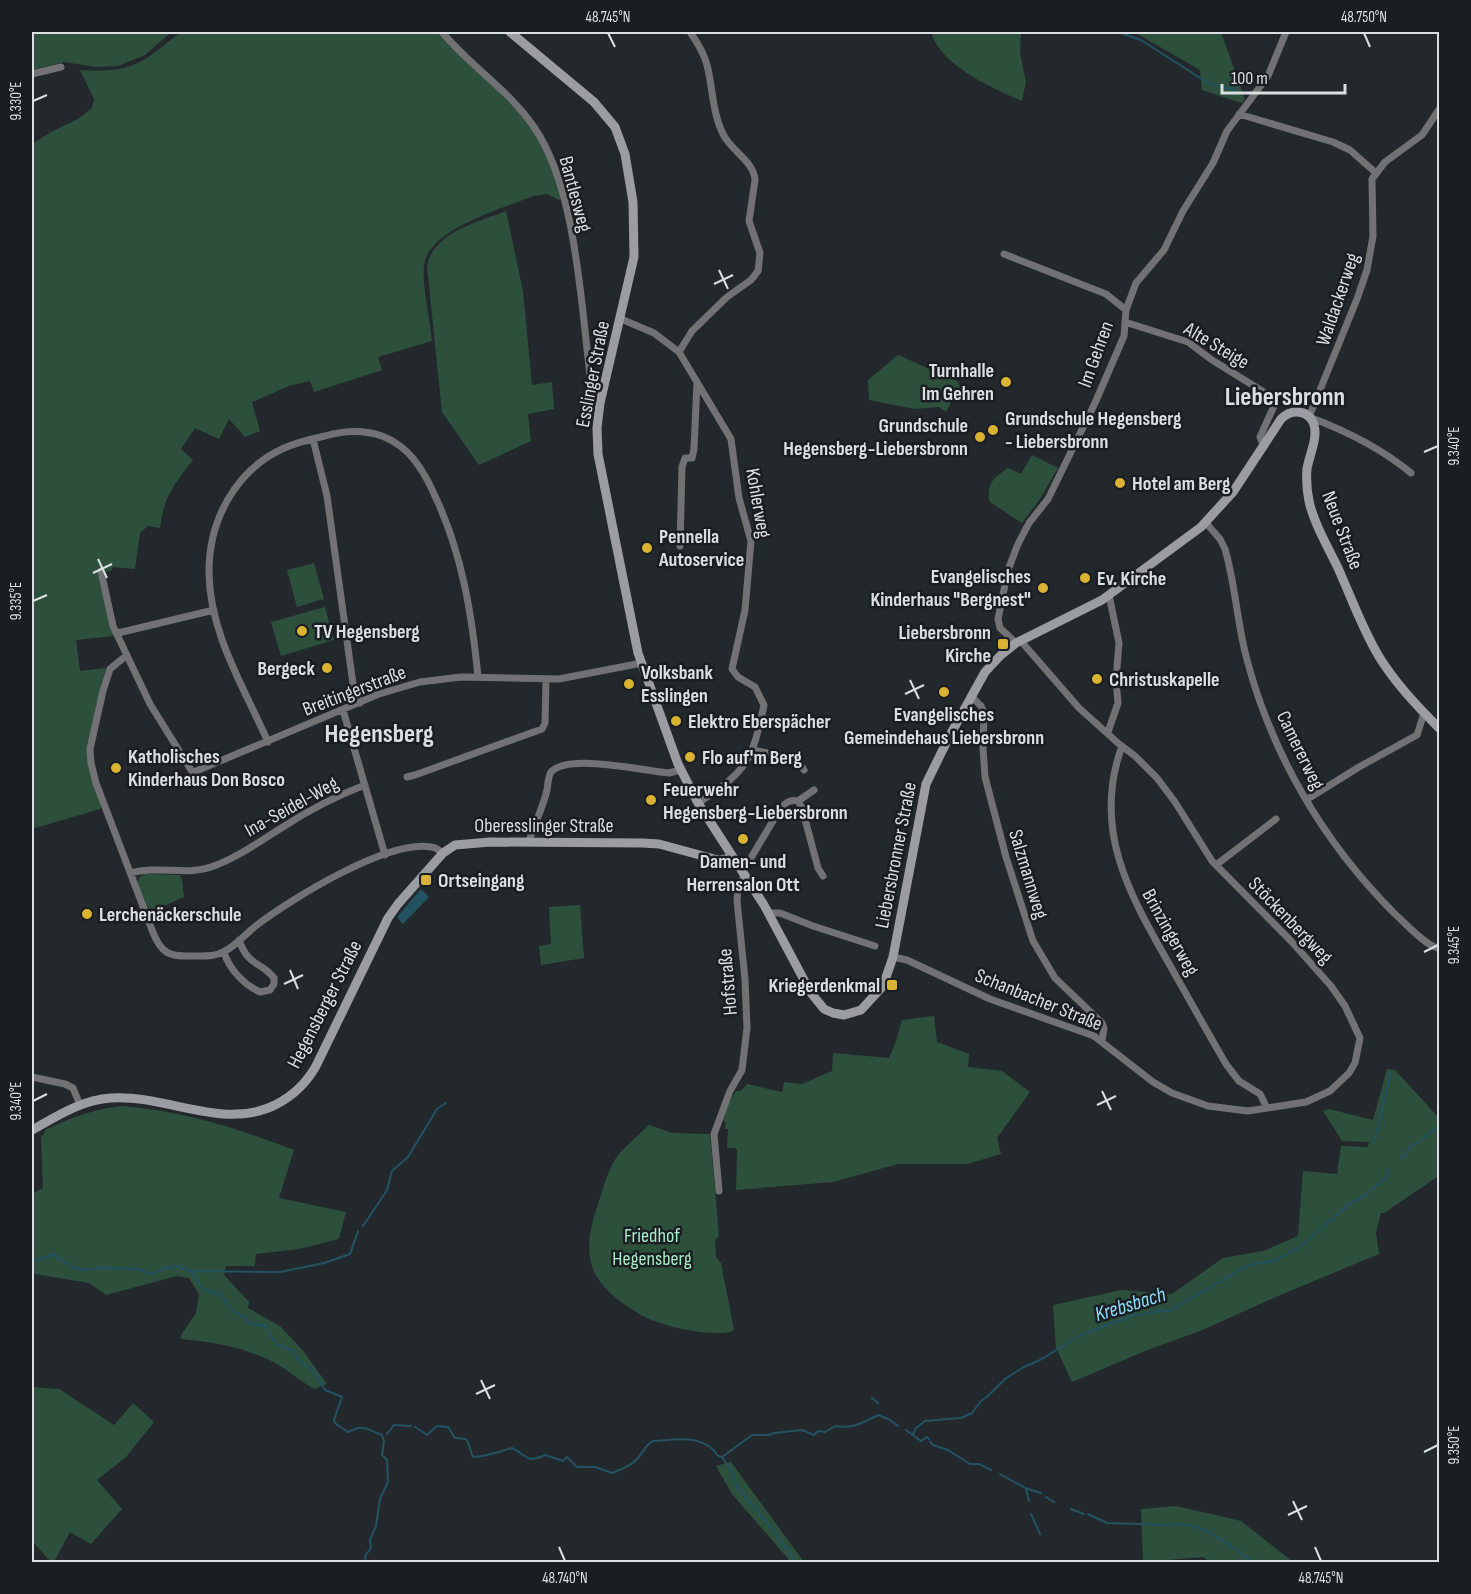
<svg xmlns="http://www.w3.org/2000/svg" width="1471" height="1594" viewBox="0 0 1471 1594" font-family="'Sofia Sans Condensed',sans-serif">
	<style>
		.green { fill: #2d503d }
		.water { fill: #235362 }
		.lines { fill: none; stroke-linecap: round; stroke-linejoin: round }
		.stream { stroke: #235362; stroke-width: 2 }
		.street { stroke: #727275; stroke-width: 7 }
		.secondary { stroke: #9c9da2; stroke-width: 9 }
		.ticks { fill: none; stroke: #dcdfe1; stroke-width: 2 }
		.poi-dot { fill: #dab333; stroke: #1a1e22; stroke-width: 2 }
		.labels { text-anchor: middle; stroke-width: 5; stroke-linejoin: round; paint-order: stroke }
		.street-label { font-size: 20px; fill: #dcdfe1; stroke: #1a1e22 }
		.poi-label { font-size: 20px; font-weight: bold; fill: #dcdfe1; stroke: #1a1e22; text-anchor: start }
		.park-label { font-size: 20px; fill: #a5ebc5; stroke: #1a1e22 }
		.water-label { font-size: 21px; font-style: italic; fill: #8edffb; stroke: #1a1e22 }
		.district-label { font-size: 26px; font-weight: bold; fill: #dcdfe1; stroke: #1a1e22 }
		.neatline { fill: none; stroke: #dcdfe1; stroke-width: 2 }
		.ticks-label { font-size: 15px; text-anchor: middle; fill: #dcdfe1 }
	</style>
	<rect width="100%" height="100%" fill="#23282c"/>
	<path class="green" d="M32 32H171L145 55 118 66 96 67 64 62 32 70Z
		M181 32H439L529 123 543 145 557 182 561 199 559 200 547 194 533 196C502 209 427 229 424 266 422 286 430 320 432 341L378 357 382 370 314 392 310 381 289 386 252 402 260 431 245 437 229 419 219 439 195 428 181 449 193 460C174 485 164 495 160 528L148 526 140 533 135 569 113 567 111 571 99 572 114 636 76 640 80 671 106 668 87 749 102 806 100 809 32 829V144L51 132 78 119 92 108 94 99 80 70C134 73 140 64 181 32Z
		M931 32H1021L1020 53 1026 82 1022 101C992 88 941 66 931 32Z
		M1134 32H1221L1245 99 1242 103 1202 90 1200 70Z
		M506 211 523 291 532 385 552 382 554 409 528 414 531 441 479 465 442 412 427 266C434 232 478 222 506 211Z
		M898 355 957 381 960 386 946 412 939 407 914 409 869 400 868 380Z
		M1032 455 1058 468 1040 499 1022 523 990 502C985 485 994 477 1008 468L1021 474Z
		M314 563 324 599 297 607 287 570Z
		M325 607 334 640 281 656 271 622Z
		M145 874 180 875 182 880 184 897 148 913 137 883 140 877Z
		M580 905 584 958 541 965 539 946 551 944 549 907Z
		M934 1016 937 1042 969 1054 968 1067 1002 1071 1030 1092 997 1138 1001 1154 967 1164H898L833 1182 736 1190 737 1151 735 1148H727L728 1129H725L726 1122 723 1121 729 1103 736 1091H741L747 1084 782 1092 784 1082 802 1084 832 1071 833 1053 889 1058 895 1044 902 1020Z
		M1387 1069 1395 1070 1439 1118 1440 1175 1384 1213H1381L1376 1233 1379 1254 1278 1296 1200 1331 1145 1351 1072 1382 1056 1348 1053 1305 1121 1290 1172 1294 1223 1258 1263 1251 1298 1236 1303 1171 1337 1174 1341 1146 1368 1147 1369 1142 1342 1141 1323 1111 1329 1109 1373 1120Z
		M122 1106C184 1111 236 1128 294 1150L279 1198 346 1212 339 1239 299 1249 256 1254 255 1266H226L224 1275 249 1302 248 1308 280 1326 304 1352 327 1384 315 1389C302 1383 292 1373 280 1366 250 1348 215 1342 181 1339V1335L196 1313 199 1294 189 1278 177 1276 106 1295 89 1283 35 1274 32 1275V1194L43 1188 41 1137 44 1134 45 1130C71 1118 93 1109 122 1106Z
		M649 1125 672 1133 710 1134 719 1236 715 1240 716 1257 721 1263 734 1330 731 1332C706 1336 663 1327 641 1315 588 1284 579 1258 599 1201 604 1186 608 1170 616 1158 625 1146 638 1136 649 1125Z
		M32 1387 59 1389 114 1425 133 1403 154 1422 126 1457 97 1480 122 1509 91 1544 70 1532 55 1560 51 1562 32 1541Z
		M731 1462 804 1562H791L732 1494 716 1466Z
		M1176 1506 1241 1521 1293 1562H1210L1203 1557 1143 1562 1141 1509Z"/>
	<path class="water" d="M421 889 429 897 403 924 397 917Z"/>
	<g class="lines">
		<path class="stream" d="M1118 32 1141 40 1208 83 1234 90 1236 83
			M1374 1143 1391 1072
			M1401 1159 1411 1147 1440 1125
			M363 1226 387 1190 392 1171 408 1157 437 1109 446 1103
			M32 1262 54 1254 71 1267 84 1270 101 1268 136 1269 151 1274 166 1268 177 1266 191 1271 203 1290 221 1294 230 1309 244 1317 249 1323 265 1326 276 1344 293 1351 299 1360 315 1373 325 1390 342 1397 334 1420 336 1424 348 1432C366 1423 366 1430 382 1435L384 1442 382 1455 387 1460 388 1482 380 1499 376 1526 370 1540 371 1548 365 1556 366 1562
			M191 1271 280 1272 324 1263 350 1254 358 1231
			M872 1398 878 1403
			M415 1427 427 1435 437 1426 448 1427 455 1438 466 1439C471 1446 470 1452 473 1457 487 1457 500 1451 512 1448 527 1455 526 1464 545 1455L563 1461 567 1457 577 1467H595L612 1473C620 1470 631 1466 637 1459 643 1453 645 1445 653 1441 675 1440 704 1433 718 1456L722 1457 752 1435H769L774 1433 802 1430 814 1435 818 1431 825 1432 835 1426C856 1429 861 1422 879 1415L890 1420 898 1426
			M906 1430 921 1441 927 1437 929 1439
			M387 1434 394 1425 411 1426
			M913 1434 916 1428 925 1421 961 1418 972 1413 981 1401 988 1396 1005 1379 1022 1368 1040 1360 1079 1336 1133 1315 1146 1314 1161 1310 1169 1311 1249 1265 1276 1260 1301 1246 1349 1204 1362 1197 1386 1178 1389 1170
			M930 1442 933 1445 948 1450 970 1464H979L991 1470
			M722 1457 732 1472 737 1487 777 1535 793 1558
			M1000 1474 1025 1488 1041 1493
			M1026 1489 1029 1501
			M1046 1497 1054 1502
			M1071 1509 1084 1514
			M1031 1514 1040 1534
			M1088 1514 1107 1523 1170 1525C1202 1520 1227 1544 1252 1562"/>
		<path class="street" d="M442 32C470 66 509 90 534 127 577 189 581 308 591 383L593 393 600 403
			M32 74 61 67
			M1239 114 1333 142 1350 150 1376 173
			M1004 254 1106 294 1126 310
			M621 319 654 333 679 352 731 439 739 498 751 541 745 610 732 669 738 677 755 687 764 705C752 762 747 771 698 803
			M1125 322 1188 342 1212 360 1272 397 1275 401 1274 406 1260 437 1264 447
			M679 352 692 331 727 297 751 280 758 271 760 253 749 221 755 180C754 161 731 151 723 134 712 112 713 88 707 65 704 53 697 42 690 32
			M313 439 327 496 353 684 360 703
			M1411 473C1382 449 1344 430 1309 417L1357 299 1367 270 1373 236 1372 179 1385 162 1422 135 1440 108
			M1206 523 1220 539 1225 549C1235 583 1237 621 1246 656 1271 753 1323 842 1394 913 1403 921 1428 949 1440 948
			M680 546 682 467 685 458H692L694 449 697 382
			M101 571 113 626 150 704 191 770 194 772 379 694 420 682 461 677 559 679 642 663
			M118 633 214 610
			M1016 643 1000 628 998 619 1008 570 1018 544 1029 523 1048 499 1095 403 1124 336 1126 310 1136 283 1164 250 1183 211 1213 163 1227 131 1268 76 1286 32
			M127 655 110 669 103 691 90 749 91 763 96 783 152 930C161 954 169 957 194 956 204 956 215 957 225 951 237 945 246 933 257 925 291 899 388 839 431 847 436 847 440 851 443 853
			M971 696 981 706 984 713 983 748 985 777 1006 857 1033 941 1055 978 1102 1023 1104 1028 1102 1041
			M343 710 385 855
			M1108 732 1118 703 1116 680 1119 643 1109 595
			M268 742C244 687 209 633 209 571 209 521 235 471 282 449 295 443 311 439 325 436 354 428 383 430 406 451 420 464 428 480 435 496 462 553 472 615 478 677
			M1122 746C1091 831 1131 897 1172 969 1190 1001 1208 1033 1226 1064L1239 1081 1260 1094 1267 1108
			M753 750 796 759 804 770
			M407 777 415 775 542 729 545 723 546 679
			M1306 800 1359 767 1417 735 1424 713
			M798 801 814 790
			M529 842C534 824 543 808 547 790 548 785 548 776 551 772 569 753 644 771 669 773L680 770
			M1216 865 1276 819
			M130 873C157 865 185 876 211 867 237 858 260 841 283 827 309 810 336 796 365 785
			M742 873 780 809C785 803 790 799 798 801L802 808 818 868 823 876
			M769 913H780L813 926 875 946
			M224 952C229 969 244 985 260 992L270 990 274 984V978C260 960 249 968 239 940
			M893 957 907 960 990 999 1094 1036 1153 1082 1172 1093 1208 1106 1248 1111 1306 1102 1330 1091 1349 1073 1355 1063 1360 1038 1345 1006 1331 986 1291 941 1212 861 1175 802 1157 778 1135 756 1119 744 1079 708 1020 640
			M32 1077 65 1084 73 1088 80 1105
			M719 1191 714 1134 730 1091 742 1070 747 1028 745 979 737 901 738 886 744 877"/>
		<path class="secondary" d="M510 32 594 102 615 127 625 154 633 202 634 257 600 403 597 428 598 454 638 653 678 764 698 803 764 905 811 993 824 1009 833 1013 844 1015 861 1010 883 986 893 957 926 784 949 737 985 672 1001 655 1016 643 1102 600 1201 527 1233 492 1281 419C1291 409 1309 409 1314 425 1318 438 1309 456 1307 469 1306 480 1307 491 1309 501 1314 524 1328 547 1338 568 1351 597 1362 628 1378 655 1395 683 1417 706 1440 729
			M32 1130C57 1116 81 1100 111 1098 167 1094 224 1132 277 1104 294 1095 307 1082 316 1066L388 918 398 904 443 853 455 845 490 842 643 843 659 844 718 860 726 859 732 856"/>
	</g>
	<path class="ticks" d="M608 33 615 47M1364 33 1370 47M33 101 47 95M719 270 728 289M714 284 733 275M1424 452 1438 446M98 559 107 578M93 573 112 564M33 601 47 595M910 680 919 699M905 694 924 685M1424 952 1438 945M290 970 298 989M284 984 303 975M1102 1091 1111 1110M33 1101 47 1094M1097 1105 1116 1096M481 1380 490 1399M476 1394 495 1385M1424 1452 1438 1445M1293 1501 1302 1520M1288 1515 1307 1506M559 1547 565 1561M1315 1547 1321 1561"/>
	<g class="poi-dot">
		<circle cx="1006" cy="382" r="6"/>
		<circle cx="993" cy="430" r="6"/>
		<circle cx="980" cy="437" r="6"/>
		<circle cx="1120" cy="483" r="6"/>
		<circle cx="647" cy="548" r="6"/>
		<circle cx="1085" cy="578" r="6"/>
		<circle cx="1043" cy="588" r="6"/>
		<circle cx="302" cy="631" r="6"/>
		<rect x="997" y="638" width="12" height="12" rx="3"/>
		<circle cx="327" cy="668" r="6"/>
		<circle cx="1097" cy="679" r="6"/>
		<circle cx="629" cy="684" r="6"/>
		<circle cx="944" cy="692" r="6"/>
		<circle cx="676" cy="721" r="6"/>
		<circle cx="690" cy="757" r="6"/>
		<circle cx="116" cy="768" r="6"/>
		<circle cx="651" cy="800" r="6"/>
		<circle cx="743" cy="839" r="6"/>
		<rect x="420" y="874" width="12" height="12" rx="3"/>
		<circle cx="87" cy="914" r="6"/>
		<rect x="886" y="979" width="12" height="12" rx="3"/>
	</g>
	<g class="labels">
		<g class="street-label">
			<text transform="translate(576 194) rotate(75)" y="7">Bantlesweg</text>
			<text transform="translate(1337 299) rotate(-71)" y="7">Waldackerweg</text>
			<text transform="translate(1217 345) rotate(31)" y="7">Alte Steige</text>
			<text transform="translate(1095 354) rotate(-70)" y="7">Im Gehren</text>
			<text transform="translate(592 374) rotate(-79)" y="7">Esslinger Straße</text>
			<text transform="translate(759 503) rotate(80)" y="7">Kohlerweg</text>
			<text transform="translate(1343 530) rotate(69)" y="7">Neue Straße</text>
			<text transform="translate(354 690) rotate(-21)" y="7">Breitingerstraße</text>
			<text transform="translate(1301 750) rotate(64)" y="7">Camererweg</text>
			<text transform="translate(291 806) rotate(-29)" y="7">Ina-Seidel-Weg</text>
			<text x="544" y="832">Oberesslinger Straße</text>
			<text transform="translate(895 855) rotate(-79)" y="7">Liebersbronner Straße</text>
			<text transform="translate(1029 874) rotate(73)" y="7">Salzmannweg</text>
			<text transform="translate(1291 920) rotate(46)" y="7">Stöckenbergweg</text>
			<text transform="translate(1171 932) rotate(61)" y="7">Brinzingerweg</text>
			<text transform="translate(727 982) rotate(-95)" y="7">Hofstraße</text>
			<text transform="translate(1039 999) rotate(22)" y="7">Schanbacher Straße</text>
			<text transform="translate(324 1004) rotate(-63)" y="7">Hegensberger Straße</text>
		</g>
		<g class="poi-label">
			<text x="994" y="377" text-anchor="end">Turnhalle<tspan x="994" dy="23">Im Gehren</tspan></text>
			<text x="1005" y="425">Grundschule Hegensberg<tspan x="1005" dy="23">- Liebersbronn</tspan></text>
			<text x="968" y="432" text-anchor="end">Grundschule<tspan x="968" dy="23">Hegensberg-Liebersbronn</tspan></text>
			<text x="1132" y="490">Hotel am Berg</text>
			<text x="659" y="543">Pennella<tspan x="659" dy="23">Autoservice</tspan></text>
			<text x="1031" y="583" text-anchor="end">Evangelisches<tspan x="1031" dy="23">Kinderhaus "Bergnest"</tspan></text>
			<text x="1097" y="585">Ev. Kirche</text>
			<text x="314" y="638">TV Hegensberg</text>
			<text x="991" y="639" text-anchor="end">Liebersbronn<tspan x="991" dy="23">Kirche</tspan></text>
			<text x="315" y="675" text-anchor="end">Bergeck</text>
			<text x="641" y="679">Volksbank<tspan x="641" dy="23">Esslingen</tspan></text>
			<text x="1109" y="686">Christuskapelle</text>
			<text x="944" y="721" text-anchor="middle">Evangelisches<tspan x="944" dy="23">Gemeindehaus Liebersbronn</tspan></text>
			<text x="688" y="728">Elektro Eberspächer</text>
			<text x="128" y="763">Katholisches<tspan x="128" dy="23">Kinderhaus Don Bosco</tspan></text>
			<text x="702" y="764">Flo auf'm Berg</text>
			<text x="663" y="796">Feuerwehr<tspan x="663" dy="23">Hegensberg-Liebersbronn</tspan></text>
			<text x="743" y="868" text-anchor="middle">Damen- und<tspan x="743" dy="23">Herrensalon Ott</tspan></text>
			<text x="438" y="887">Ortseingang</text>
			<text x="99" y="921">Lerchenäckerschule</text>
			<text x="880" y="992" text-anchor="end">Kriegerdenkmal</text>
		</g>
		<g class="park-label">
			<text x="652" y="1242">Friedhof<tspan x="652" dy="23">Hegensberg</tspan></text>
		</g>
		<g class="water-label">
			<text transform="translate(1130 1304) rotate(-17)" y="7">Krebsbach</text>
		</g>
		<g class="district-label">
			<text x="1285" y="405">Liebersbronn</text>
			<text x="379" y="742">Hegensberg</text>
		</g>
	</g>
	<rect width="1471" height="1594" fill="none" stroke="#1a1e22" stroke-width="66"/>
	<path d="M1222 84v9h123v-9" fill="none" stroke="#dcdfe1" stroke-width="3"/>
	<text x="1231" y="84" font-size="18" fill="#dcdfe1" stroke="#1a1e22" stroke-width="4.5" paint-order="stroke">100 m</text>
	<rect x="33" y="33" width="1405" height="1528" class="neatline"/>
	<g class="ticks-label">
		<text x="608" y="22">48.745°N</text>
		<text x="1364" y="22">48.750°N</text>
		<text transform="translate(16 101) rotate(-90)" y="5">9.330°E</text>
		<text transform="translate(1454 446) rotate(-90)" y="5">9.340°E</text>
		<text transform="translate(16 601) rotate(-90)" y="5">9.335°E</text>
		<text transform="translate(1454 945) rotate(-90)" y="5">9.345°E</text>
		<text transform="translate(16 1101) rotate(-90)" y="5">9.340°E</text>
		<text transform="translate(1454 1445) rotate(-90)" y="5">9.350°E</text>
		<text x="565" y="1583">48.740°N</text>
		<text x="1321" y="1583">48.745°N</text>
	</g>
</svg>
